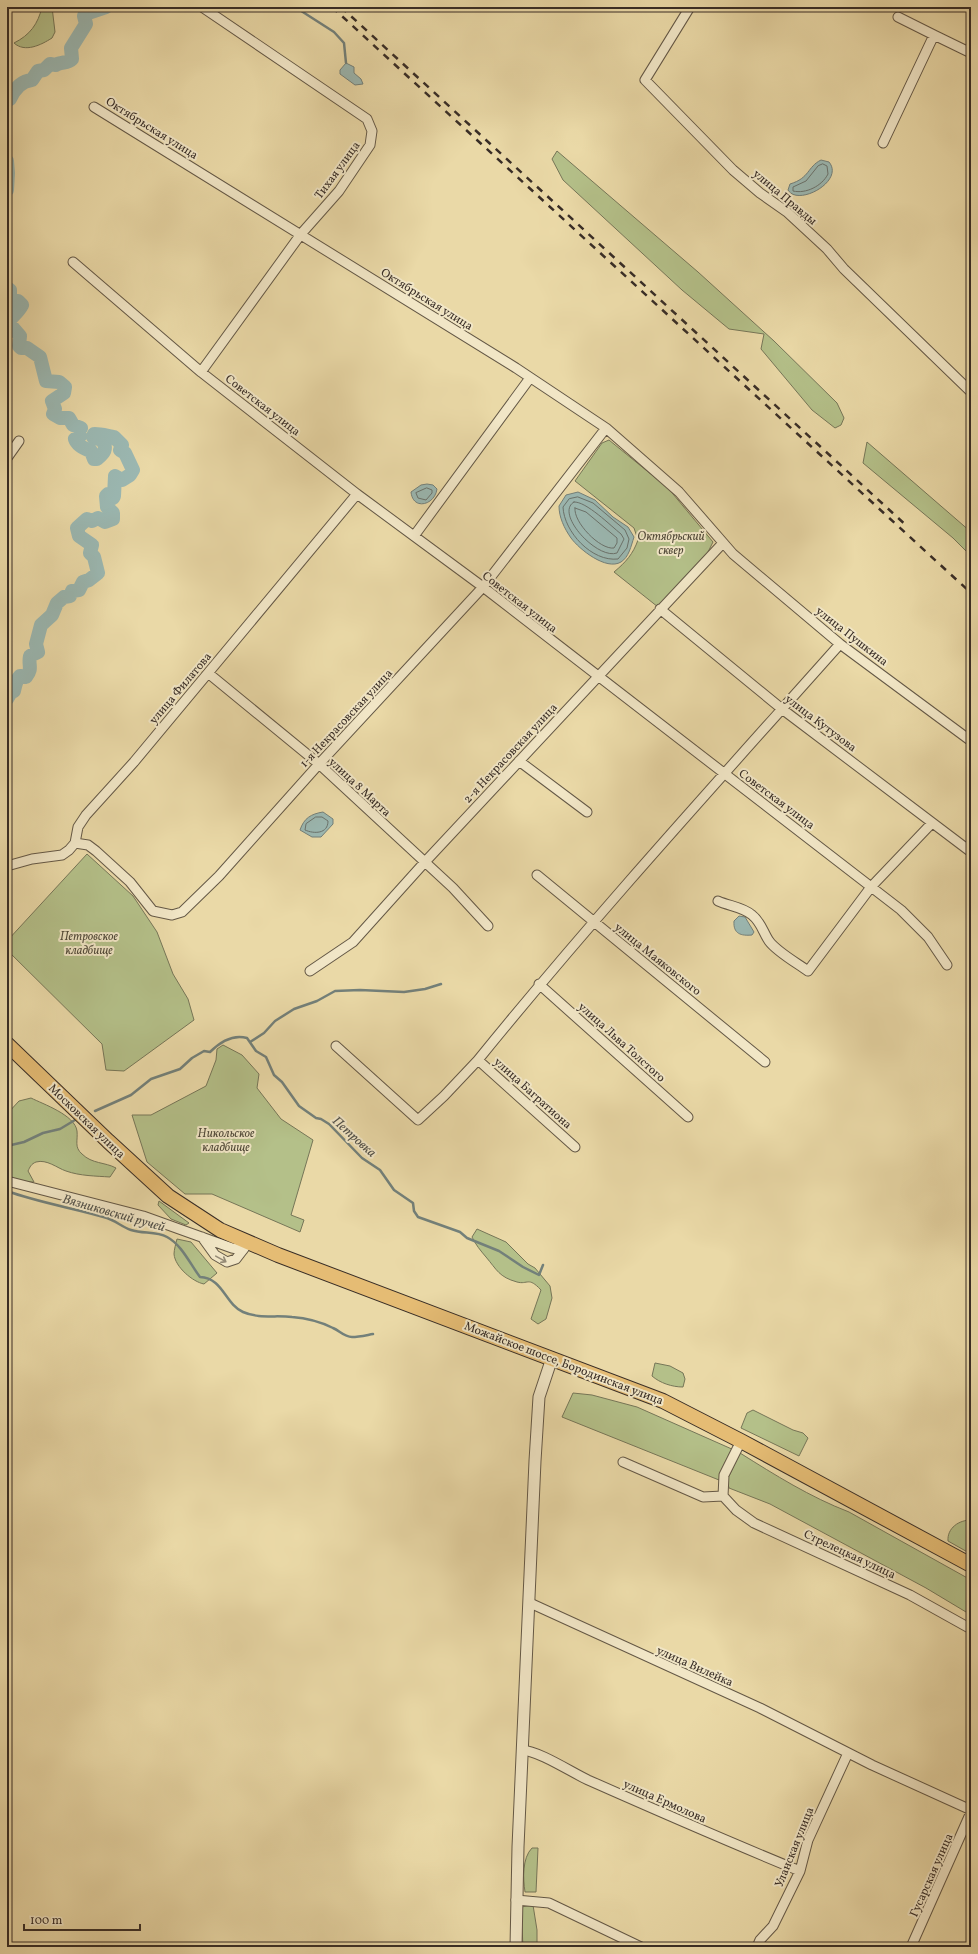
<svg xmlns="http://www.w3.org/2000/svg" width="978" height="1954" viewBox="0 0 978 1954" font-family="Vollkorn,serif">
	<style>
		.green { fill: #b4c089; stroke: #767658 }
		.water { fill: #9bb8b2; stroke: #73807a }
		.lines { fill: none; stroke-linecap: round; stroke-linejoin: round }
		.shore { stroke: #6a726c; stroke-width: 1 }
		.stream { stroke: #73807a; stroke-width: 2.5 }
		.river { stroke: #9bb8b2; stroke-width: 14 }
		.minor-casing { stroke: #645846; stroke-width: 11 }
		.tertiary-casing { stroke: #645846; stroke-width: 13 }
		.primary-casing { stroke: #382d26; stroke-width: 16 }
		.minor { stroke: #f1e6c6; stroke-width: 9 }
		.tertiary { stroke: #f1e6c6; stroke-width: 11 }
		.primary { stroke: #e5bc74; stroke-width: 14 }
		.rail { stroke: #382d26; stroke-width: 2.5; stroke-dasharray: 7 7; stroke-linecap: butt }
		.oneway { stroke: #948a76 }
		.labels { text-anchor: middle; stroke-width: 4; stroke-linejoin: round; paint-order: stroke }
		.street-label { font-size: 12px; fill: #382d26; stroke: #f1e6c6 }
		.park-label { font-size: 12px; font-style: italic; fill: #514a3a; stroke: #f1e6c6 }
		.water-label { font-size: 13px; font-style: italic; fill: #515049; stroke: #f1e6c6 }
	</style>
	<rect width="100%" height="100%" fill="#ead9a7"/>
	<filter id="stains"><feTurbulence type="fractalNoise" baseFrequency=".005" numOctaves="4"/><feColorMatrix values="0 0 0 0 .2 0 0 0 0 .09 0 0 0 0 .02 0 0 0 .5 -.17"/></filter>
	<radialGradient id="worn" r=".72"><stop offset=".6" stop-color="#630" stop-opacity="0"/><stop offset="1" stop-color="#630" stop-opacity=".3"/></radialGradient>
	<path class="green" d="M42 7H52L55 32 52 38C41 45 25 53 14 43 30 35 38 24 42 7Z
		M557 151 698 272 774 341 837 403 844 418 841 425 835 428 812 410 761 349 764 334 729 329 682 290 563 180 552 159Z
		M609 440 668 488 713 542 707 554 658 607 614 572C626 562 633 554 638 540L634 528 575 481 602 443Z
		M867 442 971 532V556L953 538 863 463Z
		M87 854 133 896 157 932 173 974 188 999 194 1020 124 1071 106 1070 102 1044 7 950V941Z
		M223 1045 242 1055 259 1074 257 1088 281 1119 313 1140 291 1215 304 1220 300 1232 212 1194H185L147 1162 132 1115H151L206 1086 216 1060 217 1049Z
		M31 1098C43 1104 75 1115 77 1131 78 1141 74 1147 82 1154 92 1164 105 1162 116 1168L110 1177C96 1176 80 1176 66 1171 57 1168 47 1159 36 1162 31 1164 30 1167 28 1171L34 1182H28L7 1177V1114L19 1101Z
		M159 1201 189 1223 186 1225 171 1219 158 1205Z
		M477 1229 506 1242 528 1264 535 1268 550 1286 552 1298 546 1319 538 1324 531 1319 541 1290C528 1276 528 1285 517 1282 499 1277 497 1270 486 1257 480 1250 476 1245 472 1237Z
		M177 1239 191 1242 217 1273 204 1284C193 1282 175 1267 174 1254 174 1250 176 1243 177 1239Z
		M655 1363 670 1366 683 1373 685 1379 683 1387C672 1387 660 1383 652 1376Z
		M573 1393 592 1395 637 1407 734 1450 719 1480 562 1417Z
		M753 1410 793 1430 803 1433 808 1438 799 1456 741 1428 747 1413Z
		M740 1453C775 1475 810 1497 849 1512L971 1580V1615L926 1588 770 1504 729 1488 727 1480Z
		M971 1520V1554L948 1541C947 1528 959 1520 971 1520Z
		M532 1848H538L536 1892H525C523 1879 522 1858 532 1848Z
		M533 1905 537 1930V1947H523L521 1907Z"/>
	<path class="water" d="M346 63 354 67V73L361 79 363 84 355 85 340 74V70Z
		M821 160 829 162C845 181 798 207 788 190L790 184C810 178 807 167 821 160Z
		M427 484 433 485 437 489C435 505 413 511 411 492L421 485Z
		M578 492 595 500 613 517 628 527 634 537C631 546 629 557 621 562 606 571 579 549 571 538 564 528 559 517 559 506L566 495Z
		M323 812 333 819V824L321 837H312L300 830C304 818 311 814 323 812Z
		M739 916 745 917 754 932 752 935C741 936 733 934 734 921Z"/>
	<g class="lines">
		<path class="shore" d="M823 164 827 166 828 174C822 186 806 194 793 191V187L806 181 818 166Z
			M427 488 432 490V493L426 500 418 498 416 493Z
			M578 497 593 503 625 530 629 539 627 548 618 559C592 562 564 532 563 507L569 499Z
			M574 502C586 501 611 526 621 534L624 539 617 553C597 560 554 513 574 502Z
			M575 508 586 512 617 538V543L614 548C600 550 573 522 575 508Z
			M316 817H322L328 821C328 834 314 834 305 830L306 824Z"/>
		<path class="stream" d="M295 7 334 32 344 43 346 63
			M250 1042 264 1033 275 1021 294 1009 317 1001 335 991 360 990 404 992 425 989 441 984
			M95 1111 131 1095 151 1079 180 1069 192 1058 204 1051 210 1052C220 1042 233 1034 247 1038L256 1051 266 1057 274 1075 282 1082 299 1106 316 1118 321 1119 329 1124 362 1158 380 1170 394 1190 413 1203 414 1211 418 1217 460 1232 467 1238 499 1251 523 1267 539 1275 543 1265
			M7 1146 24 1142 43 1133 60 1129 75 1120
			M7 1191C40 1203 74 1208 107 1218 116 1221 122 1227 131 1230 143 1234 156 1231 167 1237 182 1245 190 1264 200 1277 223 1278 225 1304 243 1312 259 1319 276 1315 292 1317 306 1318 321 1322 333 1328 340 1331 344 1337 352 1337 359 1337 367 1335 373 1334"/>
		<path class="river" d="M7 99H10C14 90 21 81 32 80L38 71 44 70 50 64 56 65C62 61 67 64 72 59L71 48 86 24 84 16 85 14 106 7
			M7 161 8 173 7 190
			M7 288 10 290V298L15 301H18L22 305C19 311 13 316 8 322L20 336 19 346 21 348H27L40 357 46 381 59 382 65 387 64 393 52 401 55 409 53 414 60 418H69L73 425 81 428 79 430 80 436 75 439C77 445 85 449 91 451L94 459H97C104 453 108 449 102 440L93 437 94 434C96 433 112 437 114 437L122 445 120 450 125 453 133 470 130 475 122 480 115 476 114 496 113 498 108 494 106 496 107 507 113 513V519L105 522 98 518 92 521 87 519 77 528 79 536 92 545 90 553 94 557 98 573 89 580 83 582 79 590 72 591 70 596 64 597 57 603 52 615 41 625 36 644 38 652 30 656C28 666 33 668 26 677L20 676C16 680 15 686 14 691L11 692 7 699"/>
		<defs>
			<path id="minor" d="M690 7 645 80 733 170 760 193 787 212 827 249 844 269 971 392
				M898 17 934 35
				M94 107 516 368 606 428 679 492 733 554 840 644 971 741
				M883 143 934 35 971 53
				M73 262 201 372 357 494 483 587 901 910 928 937 947 965
				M201 372 301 234 339 191 370 145 372 131 367 119 202 7
				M7 458 19 441
				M414 536 530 378
				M660 609 782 709 971 852
				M208 673 319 764 453 888 488 926
				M519 761 587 812
				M75 843 88 845 96 851 130 882 153 911 172 915 182 912 219 876 319 764 483 587 606 428
				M7 866 32 859 62 855 69 850 75 843 78 827 86 815 134 762 357 494
				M537 875 765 1062
				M718 901C729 906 743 907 752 915 761 922 763 932 769 941 777 952 797 963 808 971L871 887 932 823
				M310 971 353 942 424 863 722 544
				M539 984 688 1117
				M336 1046 418 1120 444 1096 478 1060 575 1147
				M478 1060C594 917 718 781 840 644
				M7 1181 143 1216 232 1248 243 1250
				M202 1237 215 1255 227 1262 236 1259 246 1246
				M741 1441 724 1475 723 1496 736 1510 754 1523 910 1595 971 1629
				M623 1462 703 1497 723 1496
				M530 1603 760 1708 872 1765 971 1810
				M522 1750C539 1751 571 1772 588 1780 658 1811 729 1842 800 1871
				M516 1900 549 1903 641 1947
				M757 1947 760 1940 773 1926 800 1871 808 1840 848 1753
				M911 1947 971 1812"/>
			<path id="tertiary" d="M516 1947 518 1847 535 1461 539 1397 552 1358"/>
			<path id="primary" d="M7 1044 108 1141 168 1196 220 1230 278 1255 663 1401 741 1441 971 1565"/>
		</defs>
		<use href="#minor" class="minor-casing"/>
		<use href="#tertiary" class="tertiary-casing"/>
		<use href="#primary" class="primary-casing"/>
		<use href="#minor" class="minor"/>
		<use href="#tertiary" class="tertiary"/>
		<use href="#primary" class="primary"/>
		<path class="rail" d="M332 7 971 593
			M341 7 908 527"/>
	</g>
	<defs><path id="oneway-shaft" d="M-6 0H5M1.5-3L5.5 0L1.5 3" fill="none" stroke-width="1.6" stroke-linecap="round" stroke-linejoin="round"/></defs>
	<use class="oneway" href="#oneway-shaft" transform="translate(221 1259) rotate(29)"/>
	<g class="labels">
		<g class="street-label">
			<text transform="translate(152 128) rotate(32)" y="4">Октябрьская улица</text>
			<text transform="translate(337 170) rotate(-54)" y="4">Тихая улица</text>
			<text transform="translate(785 197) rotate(40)" y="4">улица Правды</text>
			<text transform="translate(427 299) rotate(32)" y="4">Октябрьская улица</text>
			<text transform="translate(263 405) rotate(38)" y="4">Советская улица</text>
			<text transform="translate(520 602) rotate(38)" y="4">Советская улица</text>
			<text transform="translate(852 636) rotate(38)" y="4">улица Пушкина</text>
			<text transform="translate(180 688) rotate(-50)" y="4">улица Филатова</text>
			<text transform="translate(346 718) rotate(-47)" y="4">1-я Некрасовская улица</text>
			<text transform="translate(821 723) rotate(37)" y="4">улица Кутузова</text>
			<text transform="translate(510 753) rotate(-47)" y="4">2-я Некрасовская улица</text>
			<text transform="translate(360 787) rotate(43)" y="4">улица 8 Марта</text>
			<text transform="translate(777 799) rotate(37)" y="4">Советская улица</text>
			<text transform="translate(658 959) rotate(39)" y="4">улица Маяковского</text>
			<text transform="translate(622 1042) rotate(42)" y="4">улица Льва Толстого</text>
			<text transform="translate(533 1093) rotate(42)" y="4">улица Багратиона</text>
			<text transform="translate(87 1121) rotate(44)" y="4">Московская улица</text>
			<text transform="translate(564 1363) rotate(21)" y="4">Можайское шоссе, Бородинская улица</text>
			<text transform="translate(850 1554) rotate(25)" y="4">Стрелецкая улица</text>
			<text transform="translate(695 1666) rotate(24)" y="4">улица Вилейка</text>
			<text transform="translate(665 1801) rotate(24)" y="4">улица Ермолова</text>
			<text transform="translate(794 1847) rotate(-68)" y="4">Уланская улица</text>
			<text transform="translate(931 1875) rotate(-66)" y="4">Гусарская улица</text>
		</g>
		<g class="park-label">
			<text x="671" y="540">Октябрьский<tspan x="671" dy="14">сквер</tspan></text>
			<text x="89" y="940">Петровское<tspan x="89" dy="14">кладбище</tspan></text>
			<text x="226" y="1137">Никольское<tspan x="226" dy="14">кладбище</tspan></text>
		</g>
		<g class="water-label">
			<text transform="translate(355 1136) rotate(42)" y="5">Петровка</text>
			<text transform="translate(114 1212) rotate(16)" y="5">Вязниковский ручей</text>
		</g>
	</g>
	<rect width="978" height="1954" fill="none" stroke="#ead9a7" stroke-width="24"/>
	<rect x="8" y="8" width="962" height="1938" fill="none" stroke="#382d26" stroke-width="2"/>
	<rect x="12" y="12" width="954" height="1930" fill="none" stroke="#382d26"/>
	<path d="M24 1924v6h116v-6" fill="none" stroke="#382d26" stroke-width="2"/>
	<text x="30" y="1924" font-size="12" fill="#382d26" stroke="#f1e6c6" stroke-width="3" paint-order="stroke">100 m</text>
	<rect width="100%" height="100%" filter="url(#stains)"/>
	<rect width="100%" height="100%" fill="url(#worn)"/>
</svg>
